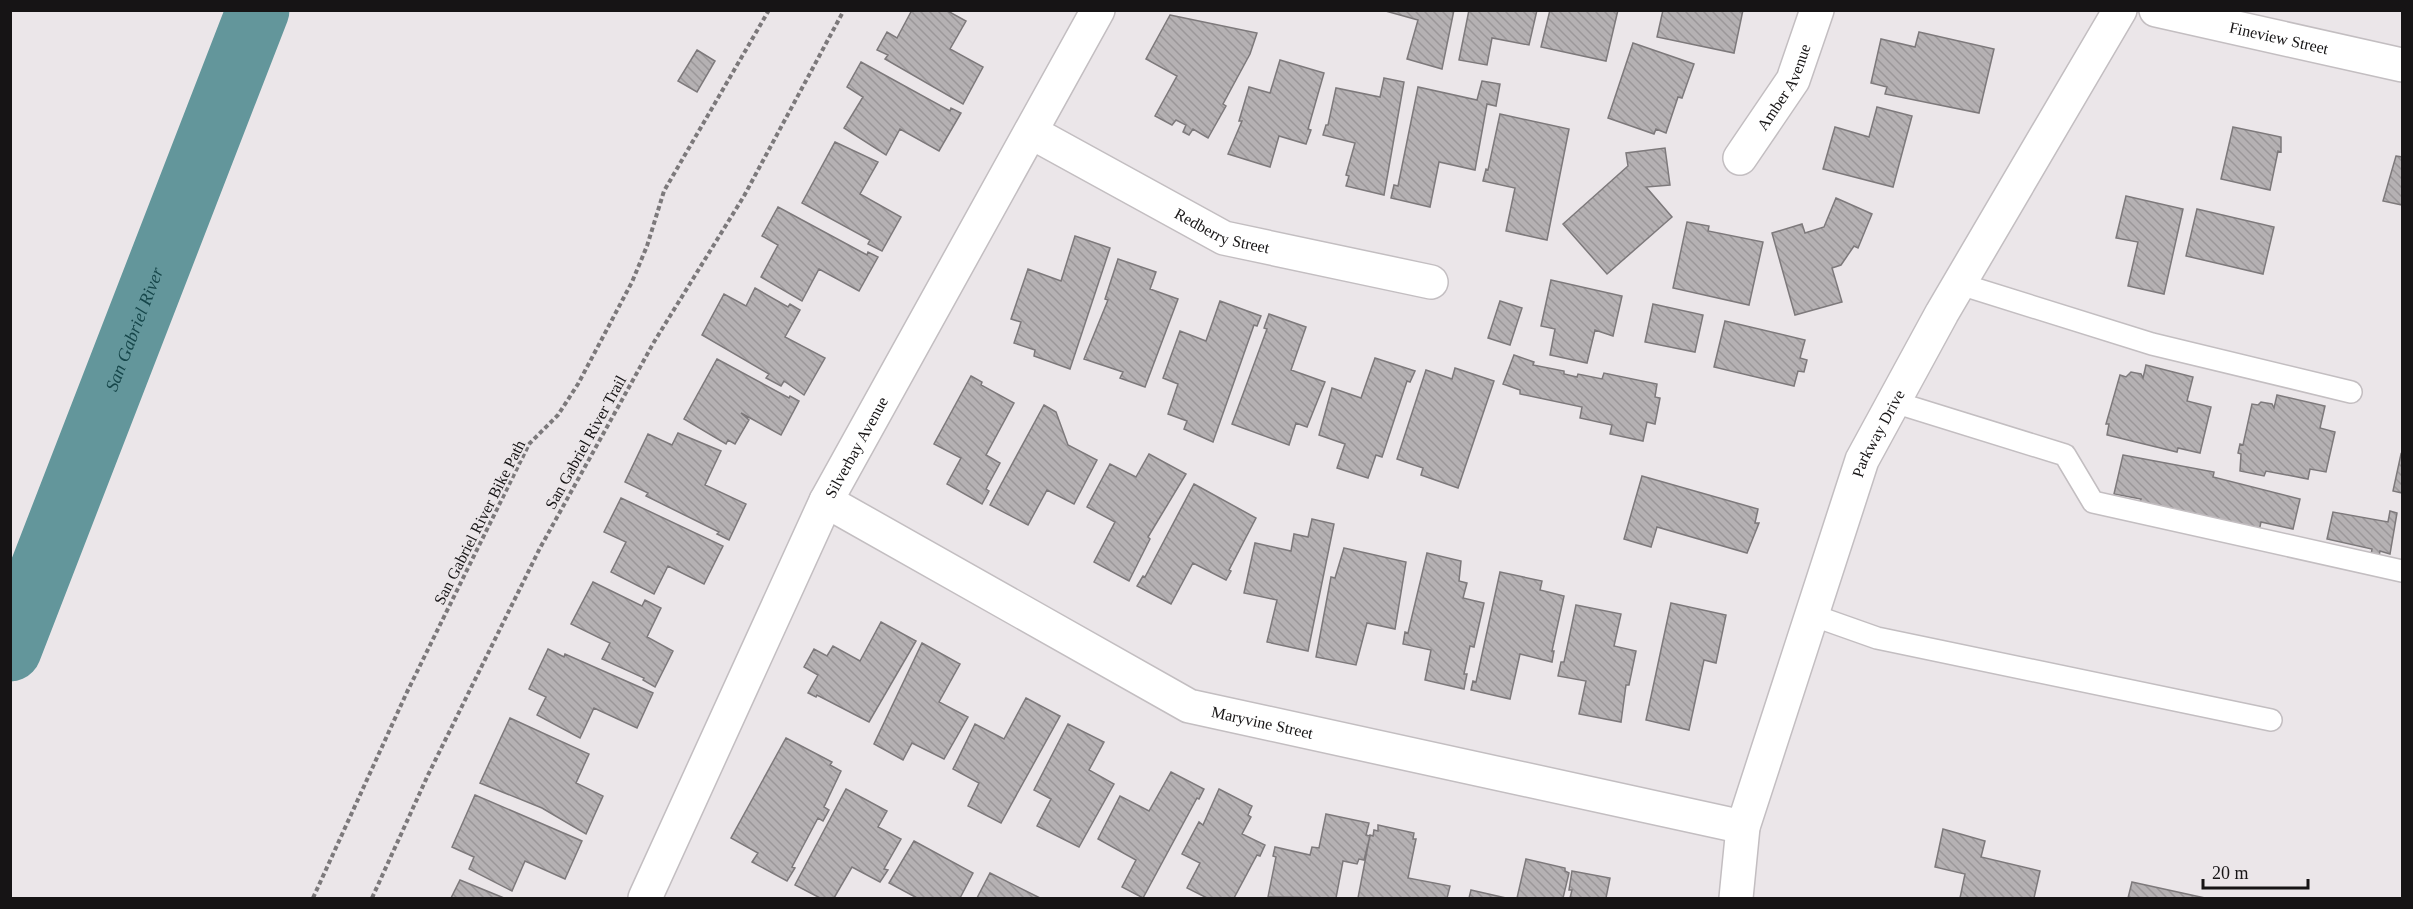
<svg xmlns="http://www.w3.org/2000/svg" width="2413" height="909" viewBox="0 0 2413 909" font-family="'Times New Roman',serif">
	<style>
		.lines { fill: none; stroke-linecap: round; stroke-linejoin: round }
		.river { stroke: #63969b; stroke-width: 63 }
		.building { fill: url(#building-back-hatch); stroke: #7d797b; stroke-width: 1.5 }
		.lane-casing { stroke: #c3bec1; stroke-width: 24 }
		.street-casing { stroke: #c3bec1; stroke-width: 36 }
		.secondary-casing { stroke: #c3bec1; stroke-width: 36 }
		.path { stroke: #7c797b; stroke-width: 4; stroke-dasharray: 4.5 3; stroke-linecap: butt }
		.lane { stroke: #fff; stroke-width: 21 }
		.street { stroke: #fff; stroke-width: 33 }
		.secondary { stroke: #fff; stroke-width: 33 }
		.labels { text-anchor: middle; stroke-width: 4.5; stroke-linejoin: round; paint-order: stroke }
		.street-label { font-size: 16px; fill: #161415; stroke: #ebe6e9 }
		.water-label { font-size: 18px; font-style: italic; fill: #16464a; stroke: #ebe6e9 }
	</style>
	<defs>
		<pattern id="building-back-hatch" width="6" height="6" patternUnits="userSpaceOnUse" patternTransform="scale(1.5)"><rect width="6" height="6" fill="#b5b1b3"/><path d="M-1 5l2 2M0 0l6 6M5-1l2 2" fill="none" stroke="#9b9799"/></pattern>
	</defs>
	<rect width="100%" height="100%" fill="#ebe6e9"/>
	<g class="lines">
		<path class="river" id="s1" d="M10 650 258 10"/>
	</g>
	<path class="building" d="M912 10H946L966 21 950 49 983 67 963 104 885 59 888 55 877 50 887 32 897 38Z
		M1382 10H1454L1442 69 1407 59 1418 20Z
		M1469 10H1537L1529 45 1492 38 1487 65 1459 60Z
		M1550 10H1618L1606 61 1541 47Z
		M1663 10H1743L1734 53 1657 37Z
		M1170 15 1257 33 1250 54 1223 104 1226 106 1208 138 1193 129 1189 135 1183 132 1186 125 1176 120 1172 125 1155 116 1177 76 1146 59Z
		M1919 32 1994 49 1979 113 1885 94 1887 87 1871 83 1881 39 1915 47Z
		M1633 43 1694 64 1682 98 1678 97 1666 133 1656 129 1654 134 1608 118Z
		M697 50 715 61 697 92 678 81Z
		M1280 60 1324 73 1308 129 1311 130 1306 144 1279 136 1270 167 1228 154 1242 121H1239L1249 87 1270 93Z
		M861 62 950 111 951 108 961 113 939 151 900 129 886 155 844 128 863 97 847 87Z
		M1384 78 1404 82 1384 195 1346 186 1349 176 1346 175 1355 143 1323 135 1326 125H1328L1336 88 1380 97Z
		M1482 81 1500 84 1496 106 1487 104 1475 170 1439 162 1430 207 1391 198 1394 185 1398 186 1418 87 1477 100Z
		M1877 107 1912 116 1893 187 1823 169 1835 127 1869 137Z
		M1500 114 1569 129 1547 240 1506 231 1515 188 1483 181 1486 169 1488 170Z
		M2233 127 2281 137V152L2278 151 2270 190 2221 179Z
		M835 142 878 162 860 194 901 217 882 251 868 244 870 240 802 203Z
		M1665 148 1670 185 1646 187 1672 217 1607 274 1563 224 1628 166 1626 153Z
		M2396 156 2402 157V205L2383 201Z
		M2126 196 2183 209 2164 294 2128 286 2138 242 2116 238Z
		M1836 198 1872 214 1858 248 1854 246 1841 265 1832 268 1842 302 1795 315 1772 233 1802 224 1805 233 1824 227Z
		M778 207 867 255 868 252 878 257 859 291 819 269 802 301 761 277 778 245 762 236Z
		M2197 209 2274 227 2263 274 2186 256Z
		M1687 222 1709 226 1708 231 1763 242 1749 305 1673 288Z
		M1075 236 1110 248 1070 369 1034 356 1035 350 1014 343 1021 322 1011 319 1028 269 1061 281Z
		M1118 259 1156 272 1150 289 1178 299 1145 387 1120 378 1123 372 1084 359 1108 300 1105 299Z
		M1551 280 1622 296 1613 336 1595 330 1587 363 1550 355 1555 329 1541 326Z
		M755 288 788 307 790 304 800 310 785 337 825 358 804 395 784 381 781 386 766 378 769 374 702 335 724 294 746 306Z
		M1220 301 1261 316 1257 326 1254 325 1213 442 1184 429 1187 421 1168 414 1178 384 1163 378 1180 331 1206 341Z
		M1500 301 1522 308 1510 345 1488 338Z
		M1653 304 1703 315 1695 352 1645 342Z
		M1269 314 1306 327 1291 370 1325 382 1307 427 1296 423 1289 445 1232 424 1267 329 1264 328Z
		M1725 321 1805 340 1800 358 1807 360 1804 372 1798 371 1794 386 1714 367Z
		M1514 355 1534 362 1533 365 1564 371V374L1577 377 1578 374 1602 379 1604 373 1657 384 1655 397 1660 398 1655 424 1647 422 1643 441 1610 434 1612 425 1580 418 1582 407 1520 394V390L1503 384Z
		M1375 358 1415 371 1410 382 1407 381 1382 457 1376 455 1368 478 1337 468 1345 444 1319 435 1332 388 1361 398Z
		M717 359 789 398 790 396 799 401 781 435 741 413 749 420 735 444 728 440 726 444 684 419Z
		M2146 365 2193 377 2187 401 2211 407 2200 453 2178 448 2177 452 2107 435 2109 424H2106L2120 375 2126 377 2131 372 2141 374 2143 378Z
		M1455 368 1494 381 1458 488 1421 475 1423 468 1397 459 1426 370 1452 379Z
		M971 376 982 382 981 385 1014 403 986 455 1000 463 986 489 989 491 982 504 947 484 961 458 934 444Z
		M2277 395 2325 406 2320 428 2335 432 2326 472 2310 469 2308 479 2266 471 2264 476 2240 471 2241 454 2238 453 2240 444 2243 445 2252 404 2258 405 2261 402 2272 404 2274 408Z
		M1044 405 1056 412 1068 445 1097 460 1074 504 1047 490 1028 525 990 505Z
		M678 433 721 451 705 485 746 504 729 540 717 534 719 532 646 496 648 493 625 482 648 434 672 445Z
		M1149 454 1186 474 1148 537 1150 539 1129 581 1094 562 1115 522 1087 507 1110 464 1136 477Z
		M2401 454 2402 455V493L2393 491Z
		M2123 455 2214 472 2213 477 2300 499 2293 529 2261 522 2259 531 2139 505 2141 499 2114 494Z
		M1642 476 1758 509 1755 523H1759L1747 553 1657 527 1651 547 1624 539Z
		M1194 484 1256 518 1229 570 1231 571 1226 580 1193 563 1171 604 1137 586 1143 576 1145 577Z
		M621 498 723 546 704 584 668 566 654 594 611 572 626 542 604 532Z
		M2390 511 2397 513 2390 554 2380 551 2379 557 2371 555 2372 549 2327 539 2333 512 2388 522Z
		M1312 519 1334 524 1308 651 1267 642 1277 600 1244 593 1255 543 1291 551 1294 534 1308 537Z
		M1344 548 1406 562 1395 629 1367 623 1356 665 1316 657 1331 577 1335 578Z
		M1427 553 1461 561 1459 581 1467 583 1463 598 1484 603 1474 647 1470 646 1464 674H1467L1464 689 1425 680 1431 650 1403 644 1405 632 1408 633Z
		M1500 572 1542 581 1540 590 1564 596 1552 651H1554L1552 662 1520 654 1510 699 1471 690 1473 681 1476 682Z
		M593 582 642 606 645 600 661 608 647 637 673 651 655 687 643 680 644 678 602 659 610 643 571 624Z
		M1671 603 1726 615 1716 663 1704 660 1689 730 1646 720Z
		M1576 605 1621 614 1614 646 1636 651 1629 685H1626L1621 722 1579 714 1586 681 1558 676 1561 662H1564Z
		M881 622 916 641 869 722 817 695 816 697 808 693 818 675 804 667 814 649 827 656 833 646 860 661Z
		M922 643 960 664 939 702 968 717 944 759 912 743 903 760 874 744Z
		M548 649 564 657 565 654 653 693 637 728 594 708 580 738 537 715 546 697 529 689Z
		M1026 698 1060 716 1001 823 968 806 979 783 953 769 975 724 1004 739Z
		M510 718 589 754 576 783 603 796 586 834 542 808 480 783Z
		M1068 724 1104 742 1089 770 1114 784 1079 847 1037 826 1051 799 1034 790Z
		M786 738 832 762 830 765 841 771 824 807 829 810 823 821 818 818 792 867 795 868 787 881 752 862 758 853 731 838Z
		M1171 772 1204 789 1199 799 1197 798 1143 898 1122 887 1136 860 1098 839 1120 796 1149 811Z
		M846 789 887 811 878 827 901 839 884 869 888 870 880 882 852 867 834 898H820L795 885Z
		M1219 789 1252 806 1248 815 1251 817 1242 834 1265 845 1260 856 1257 855 1234 898H1207L1187 888 1200 863 1182 854 1199 822 1203 825Z
		M475 795 582 841 565 879 525 861 512 891 469 869 474 857 452 847Z
		M1326 814 1369 823 1366 835 1370 836 1364 860 1359 859 1357 864 1343 861 1336 898 1268 897 1276 857 1273 856 1275 847 1310 855 1312 847 1319 848Z
		M1378 825 1414 833 1413 839H1416L1408 878 1450 886 1447 898H1358L1370 835 1373 836 1374 830 1378 831Z
		M1943 829 1985 841 1981 857 2040 871 2034 898H1960L1965 874 1935 867Z
		M914 841 973 873 960 898H917L889 883Z
		M1526 859 1565 868V871L1569 873 1563 898H1517Z
		M1572 871 1610 878 1606 898H1570L1572 890H1569Z
		M990 873 1040 898H977Z
		M460 880 504 898H451Z
		M2132 882 2205 898H2128Z
		M1471 890 1506 898H1469Z"/>
	<g class="lines">
		<defs>
			<path id="lane" d="M1960 284 2152 344 2351 392
				M1894 402 2065 455 2093 502 2402 571
				M1812 615 1877 638 2271 720"/>
			<g id="street">
				<path id="s2" d="M1031 132 1224 238 1431 282"/>
				<path id="s3" d="M1740 158 1793 80 1817 10"/>
				<path id="s4" d="M826 501 1189 706 1743 827"/>
				<path id="s5" d="M645 898 826 501 1098 10"/>
			</g>
			<g id="secondary">
				<path id="s6" d="M2156 10 2402 65"/>
				<path id="s7" d="M1736 898 1743 827 1862 460 1942 313 2120 10"/>
			</g>
		</defs>
		<use href="#lane" class="lane-casing"/>
		<use href="#street" class="street-casing"/>
		<use href="#secondary" class="secondary-casing"/>
		<path class="path" d="M313 898 407 692 529 444 558 415 578 384 632 282 647 246 664 191 769 10
			M372 898 428 775 540 548 654 342 744 196 844 10"/>
		<use href="#lane" class="lane"/>
		<use href="#street" class="street"/>
		<use href="#secondary" class="secondary"/>
	</g>
	<g class="labels">
		<g class="street-label">
			<text dy="6" stroke="none"><textPath href="#s6" startOffset="126">Fineview Street</textPath></text>
			<text dy="6" stroke="none"><textPath href="#s3" startOffset="84">Amber Avenue</textPath></text>
			<text dy="6" stroke="none"><textPath href="#s2" startOffset="216">Redberry Street</textPath></text>
			<text dy="6" stroke="none"><textPath href="#s7" startOffset="488">Parkway Drive</textPath></text>
			<text transform="translate(585 442) rotate(-61)" y="6">San Gabriel River Trail</text>
			<text dy="6" stroke="none"><textPath href="#s5" startOffset="498">Silverbay Avenue</textPath></text>
			<text transform="translate(479 522) rotate(-63)" y="6">San Gabriel River Bike Path</text>
			<text dy="6" stroke="none"><textPath href="#s4" startOffset="492">Maryvine Street</textPath></text>
		</g>
		<g class="water-label">
			<text dy="6" stroke="none"><textPath href="#s1" startOffset="344">San Gabriel River</textPath></text>
		</g>
	</g>
	<rect width="2413" height="909" fill="none" stroke="#161415" stroke-width="24"/>
	<path d="M2203 879v9h105v-9" fill="none" stroke="#161415" stroke-width="3"/>
	<text x="2212" y="879" font-size="18" fill="#161415" stroke="#ebe6e9" stroke-width="4.5" paint-order="stroke">20 m</text>
</svg>
